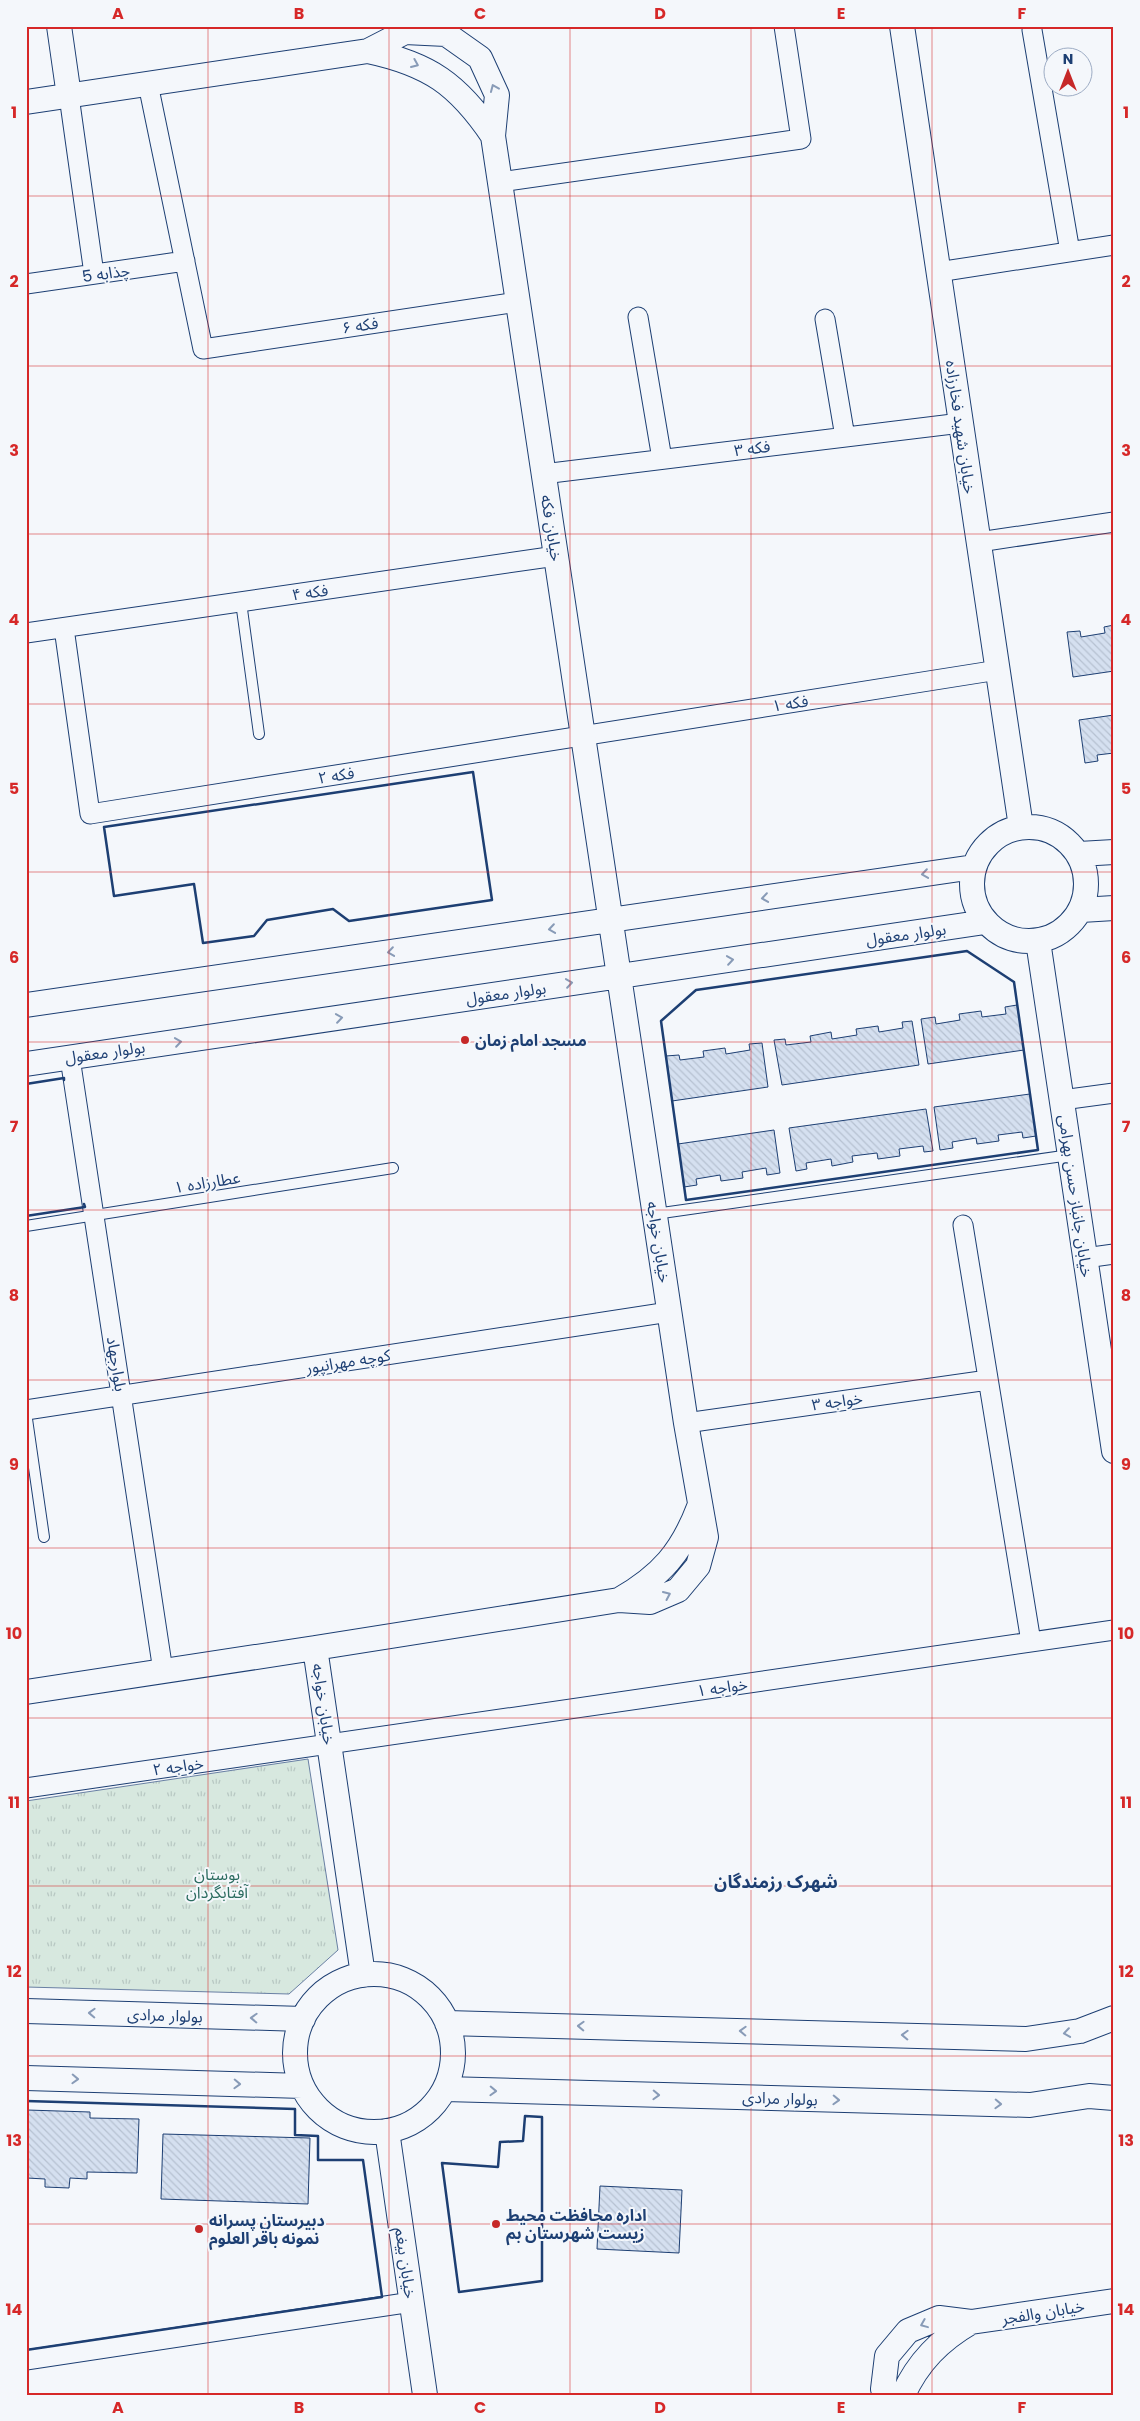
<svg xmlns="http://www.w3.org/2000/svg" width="1140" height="2421" viewBox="0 0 1140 2421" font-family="Poppins,'Noto Sans Arabic',sans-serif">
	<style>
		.grass { fill: url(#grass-tufts); stroke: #687fa3 }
		.building { fill: url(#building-back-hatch); stroke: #1d3f73 }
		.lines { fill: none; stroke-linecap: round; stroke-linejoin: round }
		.service-casing { stroke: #1d3f73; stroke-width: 12 }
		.minor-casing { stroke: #1d3f73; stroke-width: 21 }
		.tertiary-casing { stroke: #1d3f73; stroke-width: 26 }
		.service { stroke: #f4f7fb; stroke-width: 10 }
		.minor { stroke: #f4f7fb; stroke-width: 19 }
		.tertiary { stroke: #f4f7fb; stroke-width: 24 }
		.wall { stroke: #1d3f73; stroke-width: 2.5 }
		.oneway { stroke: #889bb7 }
		.grid { fill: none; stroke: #d62828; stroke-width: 1; stroke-opacity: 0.55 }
		.poi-dot { fill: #c62828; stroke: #f4f7fb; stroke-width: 2 }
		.labels { text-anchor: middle; stroke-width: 4; stroke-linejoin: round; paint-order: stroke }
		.street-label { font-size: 16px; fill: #1d3f73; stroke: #f4f7fb }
		.poi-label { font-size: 16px; font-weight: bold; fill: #1d3f73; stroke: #f4f7fb; text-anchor: start }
		.park-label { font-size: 16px; fill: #2c6c60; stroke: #f4f7fb }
		.neighbourhood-label { font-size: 18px; font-weight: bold; fill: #1d3f73; stroke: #f4f7fb }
		.neatline { fill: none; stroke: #d62828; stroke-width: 2 }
		.grid-label { font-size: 16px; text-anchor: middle; font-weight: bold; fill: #d62828 }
	</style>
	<defs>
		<pattern id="grass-tufts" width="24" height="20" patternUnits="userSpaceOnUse" patternTransform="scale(1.25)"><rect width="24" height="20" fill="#d7e8df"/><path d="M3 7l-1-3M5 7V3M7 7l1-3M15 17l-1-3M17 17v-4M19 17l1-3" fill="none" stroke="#b8c8c3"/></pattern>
		<pattern id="building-back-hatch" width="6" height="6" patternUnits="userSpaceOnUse" patternTransform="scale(1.25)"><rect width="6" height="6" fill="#d5e0f0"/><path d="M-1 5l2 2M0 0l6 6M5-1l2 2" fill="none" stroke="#b6c1d1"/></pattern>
	</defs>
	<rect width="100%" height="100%" fill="#f4f7fb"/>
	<path class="grass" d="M308 1759 338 1950 289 1994 26 1987V1801Z"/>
	<path class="building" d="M1114 625V671L1073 677 1067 632 1080 631 1081 637 1105 633 1104 627Z
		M1114 715V753L1097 755 1098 761 1085 763 1079 720Z
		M1017 1005 1024 1050 928 1064 921 1019 935 1017 936 1024 960 1020 959 1014 981 1011 982 1017 1006 1014 1005 1007Z
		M912 1021 919 1065 782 1085 774 1040 785 1039 786 1045 811 1042 810 1036 831 1032 832 1039 857 1035 856 1029 878 1026 879 1032 903 1028 902 1022Z
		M762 1043 768 1087 672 1101 666 1056 679 1055 680 1060 704 1057 703 1051 725 1048 726 1054 750 1050 749 1044Z
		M1030 1094 1036 1136 1023 1138 1022 1132 998 1135 999 1141 977 1144 976 1138 952 1142 953 1148 940 1150 934 1107Z
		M926 1109 933 1151 924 1152 923 1146 899 1149 900 1156 878 1159 877 1153 852 1156 853 1162 832 1166 831 1159 806 1163 807 1169 796 1171 789 1128Z
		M774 1130 780 1173 767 1175 766 1168 742 1172 743 1178 721 1181 720 1175 696 1179 697 1185 684 1187 678 1144Z
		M27 2110 90 2112V2118L139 2119 137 2173 87 2172V2179L70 2178 69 2188 45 2187V2179L27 2178Z
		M163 2134 310 2138 308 2204 161 2199Z
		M600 2186 682 2190 679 2253 597 2249Z"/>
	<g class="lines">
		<defs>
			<path id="service" d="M241 602 259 734
				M655 1214 1070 1155
				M26 1226 393 1168
				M26 1412 44 1537"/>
			<path id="minor" d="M1032 30 1070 252
				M148 84 203 349 518 302
				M69 96 94 274
				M500 182 801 139 784 26
				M938 272 1114 245
				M26 284 185 261
				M638 317 662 459
				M825 319 845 437
				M543 474 961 423
				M979 542 1114 522
				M64 628 90 814 998 670
				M26 633 556 556
				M70 1058 163 1671
				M1062 1100 1114 1093
				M963 1225 1031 1642
				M1085 1258 1114 1254
				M26 1410 669 1312
				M686 1423 988 1380
				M26 1788 1114 1630
				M26 2360 412 2302"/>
			<path id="tertiary" d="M59 26 69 96
				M902 26 1021 827
				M368 51C429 64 458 84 493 136
				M26 102 368 51 405 32 446 34 480 58 497 95 493 136 686 1423 706 1537 698 1566 678 1590 650 1602 619 1600 315 1648 363 1975
				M972 884a57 57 0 1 1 114 0a57 57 0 1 1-114 0Z
				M1079 854 1114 852
				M1081 910 1114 908
				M1038 941 1114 1451
				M26 1005 974 867
				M26 1064 985 922
				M619 1600C661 1576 682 1552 699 1507
				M26 1692 315 1648
				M295 2053a79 79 0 1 1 158 0a79 79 0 1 1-158 0Z
				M26 2011 303 2019
				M447 2023 1026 2039 1080 2031 1114 2018
				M26 2078 302 2086
				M445 2089 1030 2105 1089 2096 1114 2098
				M387 2131 425 2395
				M885 2395 883 2389 887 2356 908 2331 939 2318 971 2322 1114 2301
				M903 2395C918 2362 940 2340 971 2322"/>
		</defs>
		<use href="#service" class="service-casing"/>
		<use href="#minor" class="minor-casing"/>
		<use href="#tertiary" class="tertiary-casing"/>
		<use href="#service" class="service"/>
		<use href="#minor" class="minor"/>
		<use href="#tertiary" class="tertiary"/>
		<path class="wall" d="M473 772 492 900 349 921 333 909 267 920 254 936 203 943 194 884 114 896 104 827Z
			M967 951 1014 982 1038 1150 686 1200 661 1021 696 990Z
			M26 1084 64 1078V1080
			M26 1216 85 1207 84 1204
			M26 2101 295 2109V2135L318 2136V2160H363L382 2297 26 2350
			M525 2116 542 2117V2281L459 2292 442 2163 498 2167 500 2142 523 2141Z"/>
	</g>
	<defs><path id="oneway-chevron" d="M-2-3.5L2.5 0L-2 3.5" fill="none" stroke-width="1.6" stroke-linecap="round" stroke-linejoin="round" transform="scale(1.25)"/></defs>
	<g class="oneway">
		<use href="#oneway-chevron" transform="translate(415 64) rotate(23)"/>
		<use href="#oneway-chevron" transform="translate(494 88) rotate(-113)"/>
		<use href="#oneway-chevron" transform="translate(925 874) rotate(172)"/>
		<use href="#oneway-chevron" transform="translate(765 898) rotate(172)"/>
		<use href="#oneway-chevron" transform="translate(552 929) rotate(172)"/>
		<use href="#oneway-chevron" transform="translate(391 952) rotate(172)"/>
		<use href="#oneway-chevron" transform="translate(730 960) rotate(-8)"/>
		<use href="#oneway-chevron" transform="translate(569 983) rotate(-8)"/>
		<use href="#oneway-chevron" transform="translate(339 1018) rotate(-8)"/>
		<use href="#oneway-chevron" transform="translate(178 1042) rotate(-8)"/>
		<use href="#oneway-chevron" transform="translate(667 1595) rotate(-24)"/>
		<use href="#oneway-chevron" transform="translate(92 2013) rotate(-178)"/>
		<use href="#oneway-chevron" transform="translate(254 2018) rotate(-178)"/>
		<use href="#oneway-chevron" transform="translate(581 2026) rotate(-178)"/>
		<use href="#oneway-chevron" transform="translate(743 2031) rotate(-178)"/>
		<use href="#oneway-chevron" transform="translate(1067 2033) rotate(172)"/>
		<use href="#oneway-chevron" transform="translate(905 2035) rotate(-178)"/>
		<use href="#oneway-chevron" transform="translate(75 2079) rotate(2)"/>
		<use href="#oneway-chevron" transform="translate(237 2084) rotate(2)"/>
		<use href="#oneway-chevron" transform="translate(493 2091) rotate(2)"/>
		<use href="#oneway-chevron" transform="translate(656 2095) rotate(2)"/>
		<use href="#oneway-chevron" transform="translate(836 2100) rotate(2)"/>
		<use href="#oneway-chevron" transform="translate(998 2104) rotate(2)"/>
		<use href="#oneway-chevron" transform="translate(924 2324) rotate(158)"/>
	</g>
	<path class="grid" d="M208 26V2395M389 26V2395M570 26V2395M751 26V2395M932 26V2395M26 196H1114M26 366H1114M26 534H1114M26 704H1114M26 872H1114M26 1042H1114M26 1210H1114M26 1380H1114M26 1548H1114M26 1718H1114M26 1886H1114M26 2056H1114M26 2224H1114"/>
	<g class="poi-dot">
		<circle cx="465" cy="1040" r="5"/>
		<circle cx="496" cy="2224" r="5"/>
		<circle cx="199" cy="2229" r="5"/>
	</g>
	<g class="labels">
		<g class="street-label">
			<text transform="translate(106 273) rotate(-8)" y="6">چذابه 5</text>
			<text transform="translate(360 325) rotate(-9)" y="6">فکه ۶</text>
			<text transform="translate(961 427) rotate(82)" y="6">خیابان شهید فخارزاده</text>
			<text transform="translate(752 448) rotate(-7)" y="6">فکه ۳</text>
			<text transform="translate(552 528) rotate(81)" y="6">خیابان فکه</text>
			<text transform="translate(310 592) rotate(-8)" y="6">فکه ۴</text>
			<text transform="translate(790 703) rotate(-9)" y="6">فکه ۱</text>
			<text transform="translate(336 775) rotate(-9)" y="6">فکه ۲</text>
			<text transform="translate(906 934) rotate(-8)" y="6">بولوار معقول</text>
			<text transform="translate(506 993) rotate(-8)" y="6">بولوار معقول</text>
			<text transform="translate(105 1052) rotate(-8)" y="6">بولوار معقول</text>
			<text transform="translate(207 1182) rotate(-9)" y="6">عطارزاده ۱</text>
			<text transform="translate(1076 1196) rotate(82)" y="6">خیابان جانباز حسن بهرامی</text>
			<text transform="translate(659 1242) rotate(81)" y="6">خیابان خواجه</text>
			<text transform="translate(348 1361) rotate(-9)" y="6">کوچه مهرانپور</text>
			<text transform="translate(117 1364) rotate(81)" y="6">بلوارجهاد</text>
			<text transform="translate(837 1401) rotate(-8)" y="6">خواجه ۳</text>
			<text transform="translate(722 1687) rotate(-8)" y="6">خواجه ۱</text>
			<text transform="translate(324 1704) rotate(82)" y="6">خیابان خواجه</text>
			<text transform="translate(178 1766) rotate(-8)" y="6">خواجه ۲</text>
			<text transform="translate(165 2015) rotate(2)" y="6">بولوار مرادی</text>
			<text transform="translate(780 2098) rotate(2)" y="6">بولوار مرادی</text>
			<text transform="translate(406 2263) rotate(82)" y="6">خیابان بیغم</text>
			<text transform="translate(1043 2312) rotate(-9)" y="6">خیابان والفجر</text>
		</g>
		<g class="poi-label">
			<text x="475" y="1046">مسجد امام زمان</text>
			<text x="506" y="2221">اداره محافظت محیط<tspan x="506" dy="18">زیست شهرستان بم</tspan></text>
			<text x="209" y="2226">دبیرستان پسرانه<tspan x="209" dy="18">نمونه باقر العلوم</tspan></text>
		</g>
		<g class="park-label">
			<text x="217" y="1880">بوستان<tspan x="217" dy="18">آفتابگردان</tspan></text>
		</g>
		<g class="neighbourhood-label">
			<text x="776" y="1888">شهرک رزمندگان</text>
		</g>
	</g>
	<rect width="1140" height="2421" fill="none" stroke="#f4f7fb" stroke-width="55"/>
	<g transform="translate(1068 72)"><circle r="24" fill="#f4f7fb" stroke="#9eadc5"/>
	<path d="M0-4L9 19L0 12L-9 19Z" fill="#c62828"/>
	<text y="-8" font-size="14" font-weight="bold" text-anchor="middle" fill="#1d3f73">N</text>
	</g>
	<rect x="28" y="28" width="1084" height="2366" class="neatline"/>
	<g class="grid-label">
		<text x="118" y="19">A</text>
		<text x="299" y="19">B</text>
		<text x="480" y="19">C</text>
		<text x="660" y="19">D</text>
		<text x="841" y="19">E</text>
		<text x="1022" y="19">F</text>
		<text x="14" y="118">1</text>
		<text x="1126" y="118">1</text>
		<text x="14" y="287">2</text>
		<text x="1126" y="287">2</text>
		<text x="14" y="456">3</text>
		<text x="1126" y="456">3</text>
		<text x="14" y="625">4</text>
		<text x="1126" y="625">4</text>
		<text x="14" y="794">5</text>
		<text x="1126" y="794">5</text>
		<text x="14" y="963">6</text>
		<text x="1126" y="963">6</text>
		<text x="14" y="1132">7</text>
		<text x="1126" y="1132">7</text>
		<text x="14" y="1301">8</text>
		<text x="1126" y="1301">8</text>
		<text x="14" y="1470">9</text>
		<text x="1126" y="1470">9</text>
		<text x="14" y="1639">10</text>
		<text x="1126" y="1639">10</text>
		<text x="14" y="1808">11</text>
		<text x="1126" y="1808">11</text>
		<text x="14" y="1977">12</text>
		<text x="1126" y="1977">12</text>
		<text x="14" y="2146">13</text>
		<text x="1126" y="2146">13</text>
		<text x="14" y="2315">14</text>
		<text x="1126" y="2315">14</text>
		<text x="118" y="2413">A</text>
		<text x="299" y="2413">B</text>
		<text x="480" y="2413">C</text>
		<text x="660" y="2413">D</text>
		<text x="841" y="2413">E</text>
		<text x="1022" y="2413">F</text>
	</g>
</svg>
